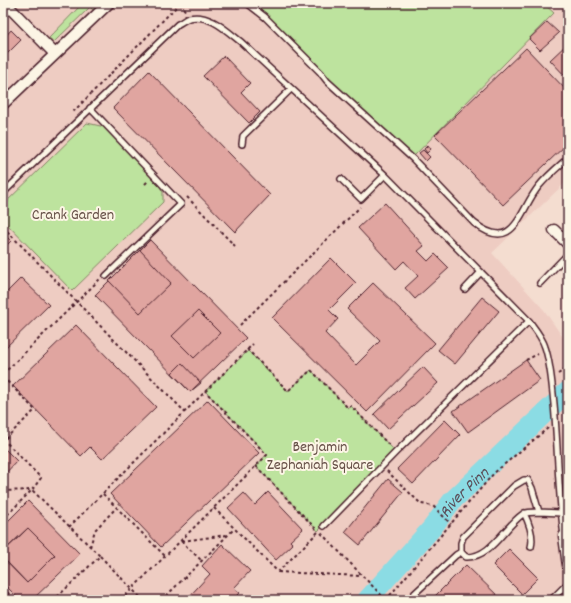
<svg xmlns="http://www.w3.org/2000/svg" width="571" height="603" viewBox="0 0 571 603" font-family="Dekko,sans-serif">
	<style>
		.built { fill: #eeccc2 }
		.green { fill: #bde39e; stroke: #848164 }
		.lines { fill: none; stroke-linecap: round; stroke-linejoin: round }
		.river { stroke: #8bdce4; stroke-width: 20 }
		.building { fill: #e0a5a0; stroke: #4a1f2b }
		.lane-casing { stroke: #4a1f2b; stroke-width: 8 }
		.street-casing { stroke: #4a1f2b; stroke-width: 13 }
		.path { stroke: #4a1f2b; stroke-width: 2; stroke-dasharray: 3 3; stroke-linecap: butt }
		.lane { stroke: #fcf5e5; stroke-width: 5 }
		.street { stroke: #fcf5e5; stroke-width: 10 }
		.labels { text-anchor: middle; stroke-width: 4; stroke-linejoin: round; paint-order: stroke }
		.park-label { font-size: 16px; fill: #675048; stroke: #fcf5e5 }
		.water-label { font-size: 17px; font-style: italic; fill: #5a4e59; stroke: #fcf5e5 }
	</style>
	<rect width="100%" height="100%" fill="#f4ddd0"/>
	<filter id="ink" filterUnits="userSpaceOnUse"><feTurbulence type="fractalNoise" baseFrequency=".025" numOctaves="2"/><feDisplacementMap in="SourceGraphic" scale="8" xChannelSelector="R" yChannelSelector="G"/><feConvolveMatrix kernelMatrix="1 2 1 2 8 2 1 2 1" color-interpolation-filters="sRGB"/></filter>
	<g filter="url(#ink)">
		<path class="built" d="M3 3H568V180L492 253 544 310 568 345V600H3Z"/>
		<path class="green" d="M79 3H109L97 14 90 7 54 42 49 38 81 5Z
			M252 3H543L554 13 414 156 328 78 323 70 262 10Z
			M87 123 105 127 159 185 163 192V202L72 291 3 220V205Z
			M248 351 288 391 311 370 348 408 351 406 396 452 318 531 256 466 267 454 205 391Z"/>
		<g class="lines">
			<path class="river" id="s1" d="M367 600 432 528 452 501 568 391"/>
		</g>
		<path class="building" d="M547 22 559 33 540 50 529 39Z
			M11 30 21 40 3 58V39Z
			M568 43V79L550 60Z
			M526 48 568 92V143L503 205 435 135Z
			M224 56 250 83 241 92 260 112 249 123 203 76Z
			M149 71 270 195 235 232 113 108Z
			M428 145 431 149 427 153 424 149Z
			M423 150 430 157 426 161 419 153Z
			M385 203 424 246 418 251 428 261 435 254 449 268 415 299 405 288 418 276 404 261 396 269 358 228Z
			M3 233 11 241 3 249Z
			M150 240 246 338 190 392 95 295Z
			M140 250 171 283 140 313 109 281Z
			M331 258 356 283 329 310 338 319 325 333 356 365 380 341 347 309 373 283 435 343 367 412 272 318Z
			M21 278 49 305 3 350V296Z
			M482 297 499 311 455 364 438 350Z
			M198 311 220 333 194 358 172 336Z
			M76 325 156 407 102 459 90 447 81 456 13 386Z
			M526 360 540 380 468 432 453 411Z
			M182 363 201 383 190 392 172 373Z
			M423 367 438 383 388 429 374 414Z
			M208 400 259 453 161 547 110 494Z
			M445 420 460 435 413 484 397 469Z
			M3 447 17 461 3 476Z
			M388 479 403 492 360 545 345 532Z
			M268 492 303 529 290 541 293 544 276 560 228 508 244 493 255 505Z
			M28 501 80 554 32 600H20L3 583V558L27 583 55 555 28 528 3 552V526Z
			M28 528 55 555 27 583 3 558V552Z
			M222 544 250 571 234 588 240 593 233 600H186L210 574 202 566Z
			M509 549 538 578 522 594 493 565Z
			M466 565 502 600H431Z"/>
		<g class="lines">
			<defs>
				<path id="lane" d="M247 3 265 17 320 72 327 81 413 159 474 223C515 255 519 210 539 186 547 176 558 167 568 158
					M90 108 181 204 106 276
					M242 144 243 136 291 89
					M341 179 361 199 385 175
					M3 193 178 24C181 23 185 19 189 18 209 13 227 31 241 42L385 175 529 321C535 329 542 337 545 347 551 365 552 385 554 404 558 448 558 492 564 536
					M540 283 568 254
					M465 289 481 272
					M539 512C534 512 527 512 523 514 504 527 491 558 466 557L461 552V543L463 537 514 486 524 480H528L532 488 539 512 561 513 568 518
					M524 513C529 523 534 536 531 547
					M324 526 396 452 529 321
					M414 594 456 555 461 552
					M551 600 565 586H568"/>
				<path id="street" d="M5 3 55 54
					M3 104 109 3
					M554 230 568 244
					M564 536 568 566"/>
			</defs>
			<use href="#lane" class="lane-casing"/>
			<use href="#street" class="street-casing"/>
			<path class="path" d="M180 3 186 12
				M73 112 180 3
				M145 184 149 180
				M187 197 235 246
				M3 205 8 201
				M3 227 184 411
				M240 325 360 207
				M247 349 288 391 311 370 348 408 351 406 391 447
				M526 360 538 354
				M3 374 100 279
				M558 374 568 368
				M3 377 35 410 4 440
				M3 439 41 478 32 490 3 491
				M256 466 316 529
				M387 471 421 504 433 506 451 524
				M103 494 165 556
				M214 508 278 572 319 531
				M3 519 32 490 100 556 54 600
				M69 527 253 344
				M321 533 386 600
				M181 541 202 561
				M182 541 227 535
				M90 547 95 530 117 507
				M100 556 132 589 267 455 205 391
				M278 572 361 576
				M3 588 15 600
				M121 600 132 589 143 600
				M162 600 234 529
				M386 600 494 473 548 428"/>
			<use href="#lane" class="lane"/>
			<use href="#street" class="street"/>
		</g>
	</g>
	<g class="labels">
		<g class="park-label">
			<text x="73" y="219">Crank Garden</text>
			<text x="320" y="451">Benjamin<tspan x="320" dy="18">Zephaniah Square</tspan></text>
		</g>
		<g class="water-label">
			<text dy="6" stroke="none"><textPath href="#s1" startOffset="145">River Pinn</textPath></text>
		</g>
	</g>
	<rect width="571" height="603" fill="none" stroke="#fcf5e5" stroke-width="16"/>
	<rect x="8" y="8" width="555" height="587" fill="none" stroke="#4a1f2b" stroke-width="1.5" filter="url(#ink)"/>
</svg>
